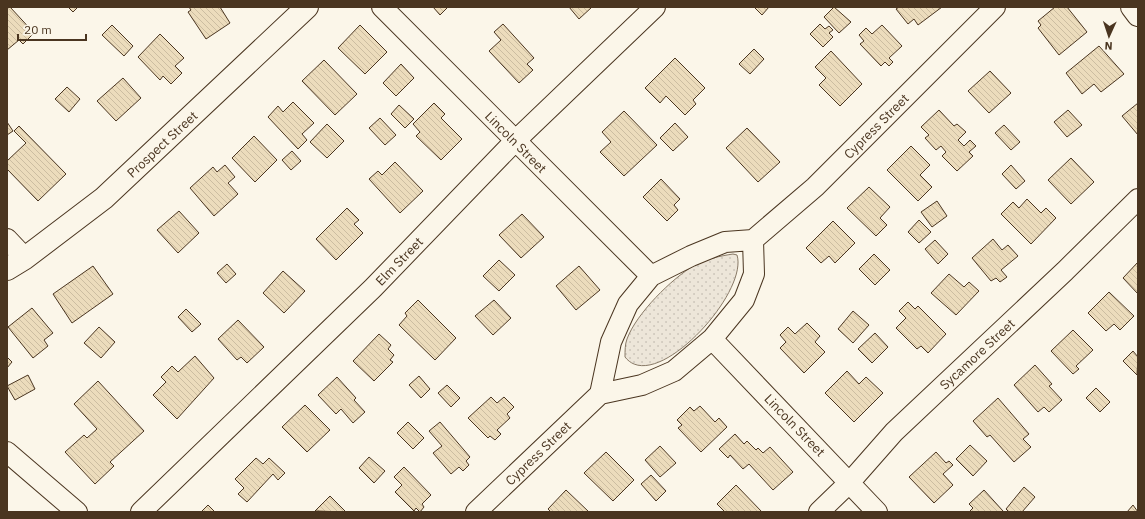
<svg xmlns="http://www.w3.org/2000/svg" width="1145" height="519" viewBox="0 0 1145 519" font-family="'IBM Plex Sans',sans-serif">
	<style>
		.grass { fill: url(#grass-dots); stroke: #887966 }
		.building { fill: url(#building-back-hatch); stroke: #4a3520 }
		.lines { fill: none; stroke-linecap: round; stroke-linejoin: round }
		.street-casing { stroke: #4a3520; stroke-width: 22 }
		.secondary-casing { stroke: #4a3520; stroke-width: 24 }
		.street { stroke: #fbf6e9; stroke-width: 20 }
		.secondary { stroke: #fbf6e9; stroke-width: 22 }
		.labels { text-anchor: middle; stroke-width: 3; stroke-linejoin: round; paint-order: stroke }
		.street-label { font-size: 13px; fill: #4a3520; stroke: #fbf6e9 }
	</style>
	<defs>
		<pattern id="grass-dots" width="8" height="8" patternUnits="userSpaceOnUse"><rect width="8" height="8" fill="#ede6d9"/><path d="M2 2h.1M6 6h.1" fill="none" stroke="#cdc6ba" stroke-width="1.8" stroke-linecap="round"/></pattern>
		<pattern id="building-back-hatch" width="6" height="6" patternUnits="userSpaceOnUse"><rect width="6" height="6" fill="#ecdcbc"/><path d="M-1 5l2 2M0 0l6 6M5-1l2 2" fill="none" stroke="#ccbda1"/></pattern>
	</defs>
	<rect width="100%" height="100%" fill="#fbf6e9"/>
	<path class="grass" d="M733 254 737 255C749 293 655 396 625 357 625 351 625 344 627 339 636 314 672 278 695 265 706 259 720 256 733 254Z"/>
	<path class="building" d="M7 7H10L34 33 23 44 19 40 7 50Z
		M68 7H78L73 12Z
		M189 7H220L230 23 206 39 188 12 191 10Z
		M433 7H448L440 15Z
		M569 7H592L579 19Z
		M754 7H769L762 15Z
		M834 7 851 22 839 33 824 17Z
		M899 7H942L918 25 914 19 908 24 896 9Z
		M1055 7H1067L1087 32 1059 55 1038 28 1041 25 1038 21Z
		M503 24 534 58 527 64 533 70 519 83 489 51 501 40 494 32Z
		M820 24 825 29 829 26 833 30 829 33 833 37 823 47 810 34Z
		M112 25 133 46 124 56 102 35Z
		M360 25 387 52 365 74 338 48Z
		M882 25 902 46 889 58 893 62 889 66 885 62 881 66 860 44 864 41 859 35 866 28 872 34Z
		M160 34 184 58 175 66 182 73 171 84 163 76 160 80 138 57Z
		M1099 46 1124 74 1101 92 1094 84 1082 94 1066 73Z
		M754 49 764 59 750 74 739 64Z
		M831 51 862 84 840 106 819 85 826 78 815 67Z
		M675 58 705 88 693 100 696 104 685 115 666 96 660 103 645 88Z
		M324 60 357 94 335 115 302 81Z
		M401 64 414 78 396 96 383 83Z
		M990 71 1011 93 989 113 968 91Z
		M123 78 141 98 116 121 97 101Z
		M67 87 80 99 69 112 55 99Z
		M293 102 314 123 302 134 307 140 298 149 268 117 278 106 283 112Z
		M434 103 445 114 441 118 462 139 441 160 416 136 420 132 413 124Z
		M1138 103V135L1122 116Z
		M399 105 414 119 405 128 391 114Z
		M939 110 954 126 957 124 966 132 958 140 964 146 970 140 976 146 969 152 973 156 957 171 942 156 946 152 941 146 936 150 925 138 929 135 921 127Z
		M1068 110 1082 125 1067 137 1054 122Z
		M624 111 657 145 624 176 600 152 611 142 602 132Z
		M380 118 396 135 385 145 369 128Z
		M7 122 13 131 7 135Z
		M675 123 688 137 673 151 660 138Z
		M327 124 344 141 327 158 310 142Z
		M1004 125 1020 142 1011 150 995 133Z
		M19 126 66 174 38 201 7 169V161L26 143 14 131Z
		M747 128 780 162 758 182 726 148Z
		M254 136 277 160 255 182 232 158Z
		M911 146 930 165 920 175 932 187 918 201 887 170Z
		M292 151 301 161 291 170 282 160Z
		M1071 158 1094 182 1071 204 1048 180Z
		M395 162 423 191 400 213 369 179 378 171 382 175Z
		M225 165 235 177 228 183 238 194 214 216 190 188 213 167 217 172Z
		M1011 165 1025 181 1016 189 1002 174Z
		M661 179 680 199 674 205 678 210 667 221 643 197Z
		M869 187 890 207 880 218 887 225 876 236 847 208Z
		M1027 199 1041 213 1046 208 1056 218 1031 244 1001 214 1013 202 1019 208Z
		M937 201 947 216 932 227 921 212Z
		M347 208 359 220 354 224 363 233 336 260 316 239Z
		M179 211 199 233 178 253 157 230Z
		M522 214 544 237 521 258 499 235Z
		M919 220 931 232 919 243 908 232Z
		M833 221 855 243 835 263 829 256 821 263 806 248Z
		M993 239 1002 250 1008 245 1018 256 1001 270 1007 277 1000 282 996 278 991 281 972 258Z
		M935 240 948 254 938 264 925 249Z
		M874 254 890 270 875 285 859 269Z
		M499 260 515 275 499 291 483 276Z
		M1138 262V294L1123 278Z
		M227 264 236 274 226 283 217 273Z
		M93 266 113 294 72 323 53 294Z
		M579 266 600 290 576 310 556 286Z
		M283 271 305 291 284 313 263 293Z
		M949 274 964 287 969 282 979 291 956 315 931 293Z
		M1109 292 1134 316 1120 330 1114 324 1106 331 1088 313Z
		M418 300 456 338 435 360 399 325 407 316 405 313Z
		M494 300 511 318 493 335 475 316Z
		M908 302 915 309 918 306 946 334 928 353 921 346 917 349 896 328 906 318 899 311Z
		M32 308 53 333 44 340 48 346 33 358 8 327Z
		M186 309 201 324 192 332 178 317Z
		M853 311 869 325 853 343 838 329Z
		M238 320 264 347 247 363 241 357 237 360 218 339Z
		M807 323 820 336 815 342 825 352 804 373 780 348 786 342 780 335 788 327 795 334Z
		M99 327 115 342 101 358 84 343Z
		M1073 330 1093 350 1076 366 1079 369 1073 374 1051 351Z
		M875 333 888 347 872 363 858 349Z
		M379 334 391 345 388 349 394 355 390 360 393 362 374 381 353 361Z
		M1133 351 1138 357 1137 375 1123 361Z
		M195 356 214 378 177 419 153 395 166 382 161 377 172 366 178 372Z
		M7 357 12 362 7 368Z
		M1035 365 1052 384 1049 386 1062 400 1049 412 1044 407 1038 412 1014 385Z
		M847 371 859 384 866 377 883 393 854 422 825 393Z
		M28 375 35 389 15 400 7 386Z
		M419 376 430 389 421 398 409 385Z
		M337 377 356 398 354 400 365 412 353 423 341 409 336 414 318 395Z
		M98 381 144 431 110 462 114 466 95 484 65 452 84 435 87 438 97 429 74 404Z
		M447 385 460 398 451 407 438 393Z
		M1096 388 1110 402 1100 412 1086 398Z
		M491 397 497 403 504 397 514 407 507 414 510 418 497 430 501 434 495 440 490 436 488 438 468 418Z
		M998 398 1029 434 1023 439 1031 447 1014 462 990 435 987 437 973 421Z
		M305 405 330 430 307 452 282 427Z
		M700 406 715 422 719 418 727 427 701 452 678 428 682 425 677 420 690 407 694 411Z
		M408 422 424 438 413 449 397 433Z
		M440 422 470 457 466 461 469 465 463 471 459 467 451 474 433 453 442 446 429 431Z
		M735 434 744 444 747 441 756 450 758 448 763 453 770 447 793 472 773 490 749 464 743 469 730 455 728 458 719 449Z
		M970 445 987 461 973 476 956 459Z
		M660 446 676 463 660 477 645 460Z
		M606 452 634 480 613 501 584 473Z
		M936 452 946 463 949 461 953 465 943 474 953 485 934 503 909 477Z
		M369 457 385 471 374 483 359 468Z
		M256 458 263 464 269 458 285 473 278 480 273 474 247 502 238 494 244 488 235 479Z
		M404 467 431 495 422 504 424 507 420 512 416 508 414 511 395 492 402 485 394 477Z
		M651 475 666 491 656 501 641 484Z
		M736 485 762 512H725L717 504Z
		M1024 487 1035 497 1022 512H1009L1006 509Z
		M566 490 589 512H551L548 509Z
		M984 490 1003 511V512H969L973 508 969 504Z
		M330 496 346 512 315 511Z
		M208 505 215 512H201Z
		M1133 505 1138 512H1127Z"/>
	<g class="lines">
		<defs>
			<path id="street" d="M382 7 651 276
				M7 239 25 258
				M712 339 877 512
				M600 394 611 342 628 304 651 276 691 256 725 242 753 240 815 187 995 7
				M7 452 77 512
				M141 512 373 288 515 141 655 7
				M476 512 600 394 642 385 674 371 712 339 744 300 754 274 753 240
				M819 512 850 482 894 432 1065 271 1138 199"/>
			<path id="secondary" d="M1132 7 1138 15
				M7 269 25 258 104 198 307 7"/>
		</defs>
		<use href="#street" class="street-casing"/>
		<use href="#secondary" class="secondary-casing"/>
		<use href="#street" class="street"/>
		<use href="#secondary" class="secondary"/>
	</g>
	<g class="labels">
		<g class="street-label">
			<text transform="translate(876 126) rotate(-45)" y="5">Cypress Street</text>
			<text transform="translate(516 142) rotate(45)" y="5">Lincoln Street</text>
			<text transform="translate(162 144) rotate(-43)" y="5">Prospect Street</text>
			<text transform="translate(399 261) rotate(-46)" y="5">Elm Street</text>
			<text transform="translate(977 354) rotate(-43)" y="5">Sycamore Street</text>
			<text transform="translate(795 425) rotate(46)" y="5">Lincoln Street</text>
			<text transform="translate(538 453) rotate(-44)" y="5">Cypress Street</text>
		</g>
	</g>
	<rect width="1145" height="519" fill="none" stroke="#4a3520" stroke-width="16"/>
	<g transform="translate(1109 36) rotate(183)" stroke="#fbf6e9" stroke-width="3" paint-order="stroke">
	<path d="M0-3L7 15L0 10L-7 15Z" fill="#4a3520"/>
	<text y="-6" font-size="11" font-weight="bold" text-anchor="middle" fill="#4a3520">N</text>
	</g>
	<path d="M18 34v6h68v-6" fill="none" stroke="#4a3520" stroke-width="2"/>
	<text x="24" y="34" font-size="12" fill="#4a3520" stroke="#fbf6e9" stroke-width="3" paint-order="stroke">20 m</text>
</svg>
